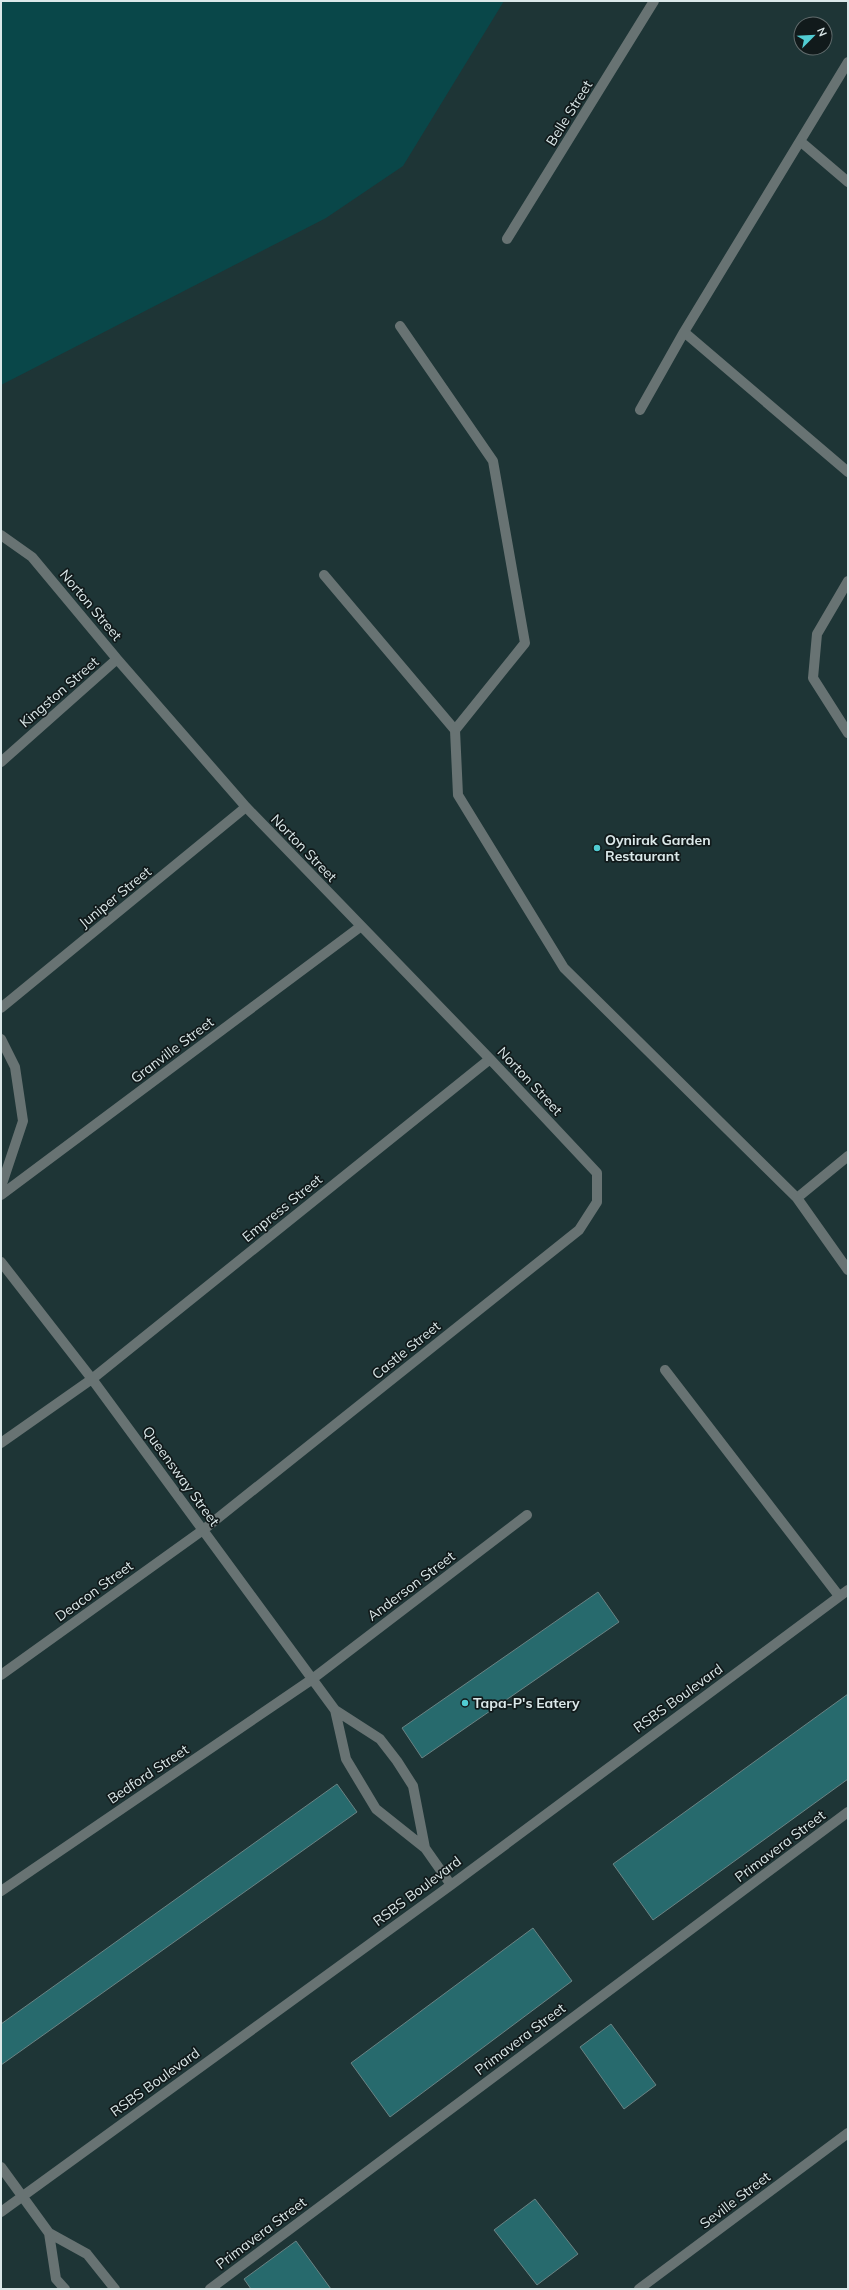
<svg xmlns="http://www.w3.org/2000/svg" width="849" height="2290" viewBox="0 0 849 2290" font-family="Mulish,sans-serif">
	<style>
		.green { fill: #094749 }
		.building { fill: #276a6d; stroke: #6a8384 }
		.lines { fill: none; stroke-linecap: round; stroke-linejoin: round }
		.minor { stroke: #687373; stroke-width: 10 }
		.poi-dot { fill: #51ccd2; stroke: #111a1b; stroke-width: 1.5 }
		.labels { text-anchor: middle; stroke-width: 3.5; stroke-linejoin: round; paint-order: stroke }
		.street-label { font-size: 14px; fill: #dbe8e9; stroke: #111a1b }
		.poi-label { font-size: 14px; font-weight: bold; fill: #dbe8e9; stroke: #111a1b; text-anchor: start }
	</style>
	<rect width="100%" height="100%" fill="#1e3536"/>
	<path class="green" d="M1 1H504L403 166 326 218 1 385Z"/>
	<path class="building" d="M598 1592 619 1622 422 1758 402 1728Z
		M848 1694V1779L653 1920 613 1864Z
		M337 1784 357 1812 1 2065V2024Z
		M533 1928 572 1981 390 2117 351 2063Z
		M611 2024 656 2085 624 2109 580 2047Z
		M535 2199 578 2254 537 2285 494 2230Z
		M296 2241 331 2289H251L244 2279Z"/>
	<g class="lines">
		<path class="minor" d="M800 141 848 182
			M507 239 654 1
			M400 326 493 461 525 643 455 730 458 795 564 968 797 1198 848 1270
			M684 332 848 472
			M640 410 684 332 848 62
			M1 535 32 557 117 659 246 807 490 1059 597 1173V1202L579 1230 203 1530 1 1675
			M324 575 455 730
			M848 581 817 634 813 678 848 733
			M1 762 117 659
			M1 1008 246 807
			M1 1039 15 1067 23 1121 1 1187
			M1 1195 360 927
			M797 1198 848 1156
			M1 1262 92 1379 335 1710 380 1739 397 1761 413 1786 425 1848
			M665 1370 839 1596
			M1 1443 92 1379 490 1059
			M335 1710 346 1759 376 1809 425 1848 451 1885
			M1 1891 311 1680 527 1515
			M1 2167 49 2233 87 2254 115 2289
			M1 2212 451 1885 848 1590
			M49 2233 56 2279 65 2289
			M210 2289 848 1812
			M639 2289 848 2133"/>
	</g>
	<g class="poi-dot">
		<circle cx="597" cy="848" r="4"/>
		<circle cx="465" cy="1703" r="4"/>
	</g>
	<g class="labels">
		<g class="street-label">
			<text transform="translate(569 113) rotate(-58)" y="5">Belle Street</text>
			<text transform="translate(91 605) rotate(50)" y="5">Norton Street</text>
			<text transform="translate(59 692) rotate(-41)" y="5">Kingston Street</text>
			<text transform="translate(304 848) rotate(46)" y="5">Norton Street</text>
			<text transform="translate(115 897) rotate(-39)" y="5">Juniper Street</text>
			<text transform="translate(172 1050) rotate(-37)" y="5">Granville Street</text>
			<text transform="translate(530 1081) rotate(47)" y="5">Norton Street</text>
			<text transform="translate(282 1208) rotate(-39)" y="5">Empress Street</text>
			<text transform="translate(406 1350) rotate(-39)" y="5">Castle Street</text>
			<text transform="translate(181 1476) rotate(54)" y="5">Queensway Street</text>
			<text transform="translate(411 1586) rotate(-37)" y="5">Anderson Street</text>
			<text transform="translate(94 1591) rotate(-36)" y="5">Deacon Street</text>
			<text transform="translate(678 1698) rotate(-36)" y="5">RSBS Boulevard</text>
			<text transform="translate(148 1774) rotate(-34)" y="5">Bedford Street</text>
			<text transform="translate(780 1846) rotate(-37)" y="5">Primavera Street</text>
			<text transform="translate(417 1891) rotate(-37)" y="5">RSBS Boulevard</text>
			<text transform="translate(520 2039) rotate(-37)" y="5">Primavera Street</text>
			<text transform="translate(155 2082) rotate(-36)" y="5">RSBS Boulevard</text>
			<text transform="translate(735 2200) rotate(-37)" y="5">Seville Street</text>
			<text transform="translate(261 2233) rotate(-37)" y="5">Primavera Street</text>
		</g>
		<g class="poi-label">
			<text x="605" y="845">Oynirak Garden<tspan x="605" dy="16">Restaurant</tspan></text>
			<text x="473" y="1708">Tapa-P's Eatery</text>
		</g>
	</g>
	<rect width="849" height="2290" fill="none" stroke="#dbe8e9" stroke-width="4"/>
	<g transform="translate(813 36) rotate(66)"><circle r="19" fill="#111a1b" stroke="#626c6d"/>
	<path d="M0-3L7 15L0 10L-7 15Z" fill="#51ccd2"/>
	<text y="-6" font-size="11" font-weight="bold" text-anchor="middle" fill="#dbe8e9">N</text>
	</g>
</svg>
